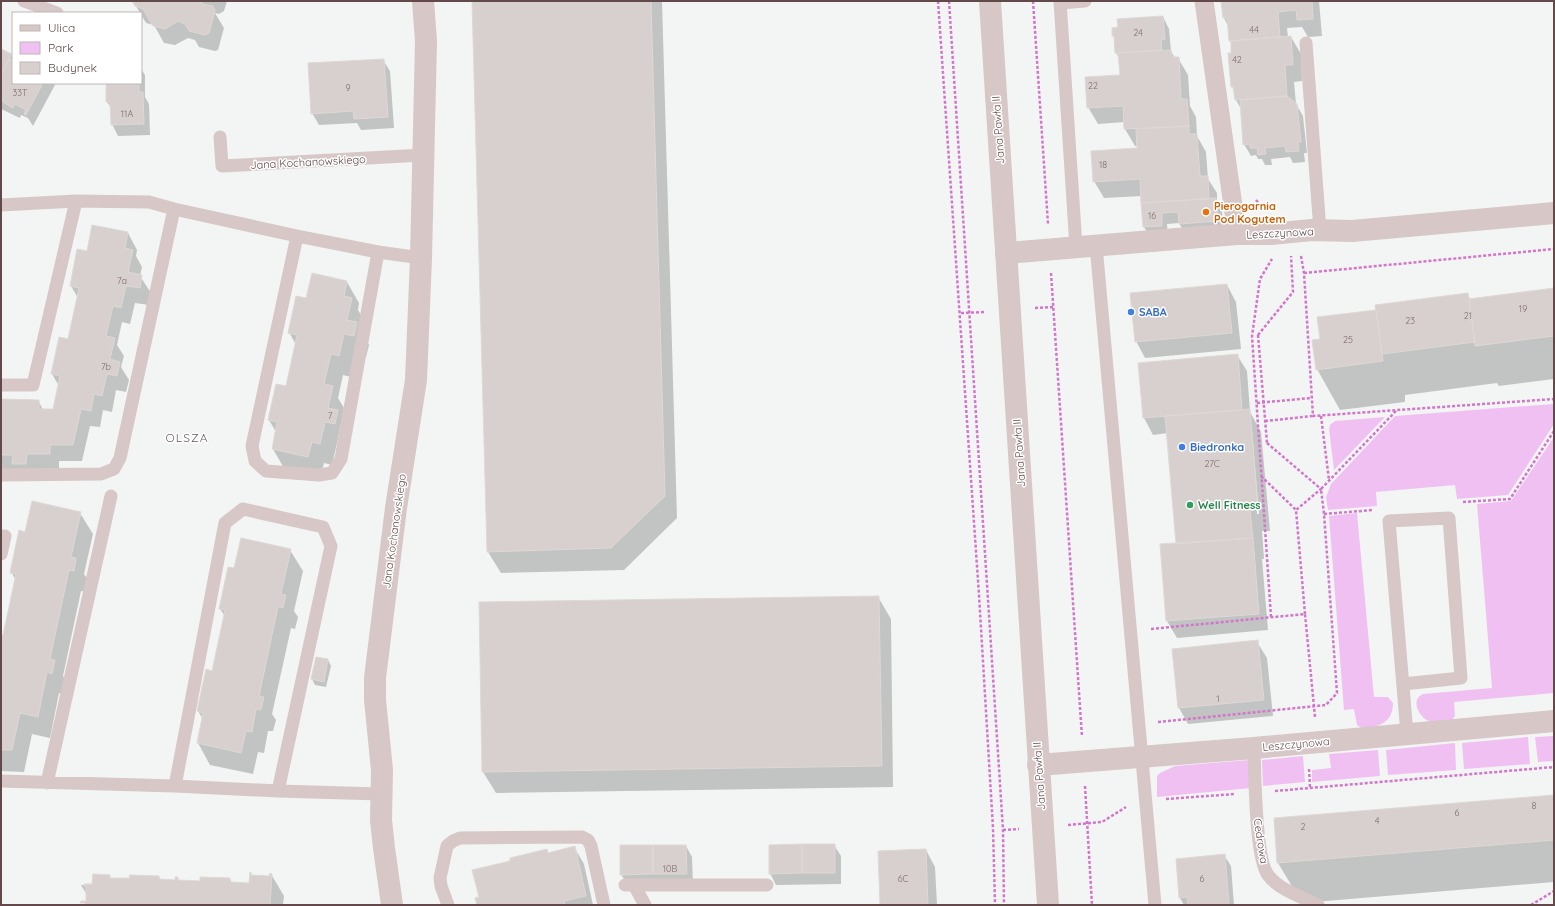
<svg xmlns="http://www.w3.org/2000/svg" width="1555" height="906" font-family="Quicksand,sans-serif">
<rect width="100%" height="100%" fill="#f2f5f4"/>
<path fill="#f1c0f3" d="M1554 404V424L1508 495 1457 499 1455 485 1376 492 1377 506 1328 510 1326 497 1331 484 1395 416Z
M1385 417 1334 470 1329 429 1330 425 1335 421Z
M1554 437V693L1454 702 1455 716 1452 720C1446 721 1438 723 1432 722 1420 720 1409 700 1423 694L1492 688 1477 504 1511 501Z
M1357 513 1374 697H1388L1393 703C1393 723 1379 726 1363 729L1357 725 1354 709 1344 710 1329 516Z
M1554 736V761L1538 762 1535 737Z
M1528 737 1530 764 1464 769 1462 743Z
M1455 743 1456 770 1388 775 1386 750Z
M1378 750 1380 776 1312 782V770L1331 768 1329 754Z
M1303 756 1305 782 1263 786 1262 760Z
M1249 760 1251 788 1157 797V776L1160 773 1175 766Z"/>
<path fill="#0003" fill-rule="evenodd" d="M133 1H227L224 11 219 14 215 13 224 28 218 50 215 51 199 47 195 40 188 38 175 45 164 43 154 25 146 23Z
M473 1H662L677 518 624 570 501 573 488 552Z
M1222 1H1319L1322 36 1308 37 1302 27 1287 28 1288 37H1291L1301 54 1302 81 1294 82 1296 104 1303 116 1307 153H1304L1305 162 1293 163 1290 157 1271 159 1272 165H1265L1262 159H1258L1256 155 1251 156 1244 144 1241 109 1236 100 1235 90 1232 86V45L1230 41 1228 26 1224 18Z
M1163 17 1169 29 1171 51 1175 58H1178L1188 75 1190 106 1196 117 1197 136 1206 152 1208 179 1217 193V202L1222 211 1224 233 1186 235 1179 223 1167 224 1168 237 1150 238 1144 227 1142 196 1104 198 1094 181 1138 149V146H1135L1125 129V122L1098 124 1088 107 1121 76 1120 59 1116 53 1115 38 1113 36Z
M1 50 11 55 13 58V83H56L33 126 28 118 21 115 20 118 1 109Z
M383 60 390 71 394 128 361 130 357 123 319 125 312 113Z
M141 69 145 75V97L149 104 150 135 118 136 112 124V109L107 102V83H141Z
M128 233 137 250 136 256 142 267 140 276 151 293 149 305 135 303 130 324 122 322 117 345 124 356 121 367 129 380 126 392 116 390 112 412 103 410 100 427 90 426 82 461H59V471H1V410L38 400 43 410H54L59 386 52 374 69 340 78 298 71 286 88 252Z
M347 282 359 303 358 310 364 320 361 332 369 345 366 357 356 355 351 377 343 375 338 398 344 408 337 443 332 465 324 463 320 478 285 470 273 449 276 432 269 420 287 387 296 345 289 332 306 300Z
M1227 285 1236 302 1241 349 1145 358 1136 341Z
M1554 289V379L1499 386 1497 383 1405 395V402L1340 410 1317 369 1322 340 1377 311 1467 294 1471 300Z
M1237 355 1247 371 1250 412 1261 432 1270 531H1262L1264 559H1262L1268 630 1177 638 1167 621 1177 544 1168 433 1153 435 1144 418ZM1250 431H1252L1259 514H1257Z
M80 513 93 534 84 574 88 580 86 592 81 591 63 676 67 682 64 695 59 693 50 738 32 734 24 772 1 771V777V635L4 636 16 580 11 572 26 533Z
M290 550 303 571 294 611 298 617 295 629 291 628 272 714 276 720 273 731H268L264 753 258 752 253 774 210 765 198 743 203 719 198 711 213 672 225 616 220 609 235 570Z
M878 597 891 619 893 787 496 793 483 772Z
M1257 642 1267 658 1273 716 1188 724 1179 708Z
M328 660 331 666 326 687 315 685 312 679Z
M1554 796V882L1302 903 1278 863Z
M834 845 841 856V884L776 885 770 873Z
M686 846 692 857 693 885 628 886 621 874Z
M574 847 584 864 593 905H478L480 898 512 862 546 850 548 853Z
M926 850 935 867 937 905H881Z
M1224 855 1231 866 1234 905H1184L1180 898Z
M271 874 284 896 283 905H87V895L81 885H93L109 876 111 879 159 877 161 880 177 881V878L179 881 201 882 230 879 232 883 250 884 270 877Z"/>
<path fill="#d7d0ce" stroke="#ded8d6" d="M132 1H202V4L213 6 215 11 209 33 205 35 189 31 185 24 178 21 165 29 153 26 143 9 135 6Z
M472 1H651L665 496 611 548 487 552Z
M1221 1H1312L1313 19 1297 20 1296 10 1278 12 1280 37 1229 41 1227 18H1223Z
M1163 16 1165 39 1161 40 1162 50 1115 53 1114 36H1112V28L1118 27 1117 19Z
M1291 36 1293 65H1285L1287 96 1235 100 1233 87H1231L1228 53H1231V41Z
M1 49 12 54 1 75Z
M1171 50 1172 57H1179L1181 99H1187L1189 126 1124 129 1123 106 1087 108 1085 77 1120 75 1118 53Z
M9 59 13 61V83H43L26 115 24 114 26 110 15 104 13 108 1 101V75Z
M384 59 388 117 354 119 353 111 311 114 308 63Z
M106 83H139V92H143L144 124 111 125 110 102H106Z
M1287 96 1297 104 1301 142H1298L1299 151 1286 152 1285 146 1265 148 1266 154 1258 155 1257 148H1250V144L1243 145 1240 100Z
M1189 126V134H1197L1200 176H1208L1209 199 1141 203 1140 179 1093 182 1091 151 1137 148 1136 129Z
M1216 198 1218 221 1179 224 1178 212 1162 213V226L1143 227 1141 203Z
M92 225 128 232 125 248 133 250 128 272 142 275 140 288 126 286 121 308 113 306 106 336 115 338 110 359 120 362 117 376 107 374 102 396 94 394 91 411 81 409 73 445H50V454H27L26 464H12L13 455H1V399L39 400V409H53L60 376 51 374 59 337 68 339 79 288 70 286 77 249 87 251Z
M312 273 347 281 344 296 352 298 347 320 357 322 354 336 344 334 339 356 331 354 324 384 333 386 328 408 338 410 335 424 325 422 320 444 312 442 308 457 272 449 277 422 268 420 276 384 286 386 297 335 288 333 296 296 306 298Z
M1227 284 1232 333 1135 342 1130 293Z
M1554 288V336L1475 346 1469 299Z
M1468 293 1475 342 1382 354 1375 305Z
M1376 310 1383 361 1316 370 1312 340 1320 339 1317 317Z
M1238 354 1242 410 1143 418 1138 363Z
M1250 409 1258 509 1250 510 1253 538 1176 544 1165 416Z
M32 501 81 512 71 557 76 558 74 571 69 570 50 659 55 660 52 674 47 672 38 717 20 713 12 750H1V634L3 635 16 574 10 573 19 530 25 532Z
M241 538 291 549 281 594 286 595 283 608 278 607 259 696 264 697 261 710 256 709 252 732 246 731 241 753 197 743 203 713 197 711 206 669 212 671 225 610 219 609 228 567 234 568Z
M1253 538 1259 614 1166 621 1160 544Z
M879 596 882 766 482 772 479 602Z
M1258 640 1264 700 1178 708 1172 649Z
M316 657 328 659 324 682 311 679Z
M1554 795V840L1277 863 1274 818Z
M802 844V873L769 874V845Z
M802 844H835V873H802Z
M620 845H653V874L620 875Z
M653 845H686L687 874H653Z
M575 846 586 896 564 901 565 905H477L475 898 479 897 472 870 510 861V858L547 849 548 853Z
M926 849 928 905H880L878 851Z
M1225 854 1229 905H1188L1187 897 1179 898 1176 859Z
M250 872H251V875L269 876 270 873 272 874 270 905H85V903H80L81 901H86V886H84V884H92L93 874 110 875V878H130L129 875 159 876V879L175 880V877H178V880L200 881V877L230 878V882L249 883Z"/>
<g fill="none" stroke-linecap="round" stroke-linejoin="round">
<path stroke="#d376cb" stroke-width="2.5" stroke-dasharray="3 2" stroke-linecap="butt" d="M938 1 979 595 993 828 995 905
M949 1 1003 830 1004 905
M1033 1 1048 224
M1256 200 1263 208
M1301 256 1304 273 1313 416 1554 399
M1051 273 1082 737
M1304 273 1554 249
M1035 308 1054 307
M961 313 986 312
M1258 335 1293 292 1291 256
M1257 403 1311 398
M1321 416 1329 480
M1265 421 1313 416
M1267 443 1321 489 1296 510 1305 614
M1261 476 1296 510
M1463 502 1510 499 1554 431
M1324 514 1373 510
M1271 617 1252 336 1260 279 1272 259
M1151 629 1305 614 1315 717
M1158 722 1326 705 1337 693 1324 514 1321 489 1396 411
M1309 769 1310 788
M1085 786 1092 905
M1275 791 1554 767
M1166 799 1235 794
M1068 825 1102 822 1126 807
M1003 830 1019 829
M1531 905 1554 891"/>
<path stroke="#d7c7c6" stroke-width="13" d="M24 1 57 13
M1060 1 1076 247
M1060 3 1085 1
M1306 43 1320 231
M220 137 222 166 423 155
M1 205 76 201 149 202 174 209 297 236 378 252 421 258
M297 236 252 446 255 461 266 471 319 475 332 473 341 459 378 252
M1096 245 1155 905
M1 385H33L76 201
M1 475 101 474 114 469 120 458 174 209
M1 536H5L1 554
M1403 684 1461 678 1449 518 1389 521 1407 734
M1254 748C1255 773 1255 858 1268 875 1279 890 1302 897 1318 905
M1 781 175 786 278 791 380 794
M47 783 111 496
M175 786 225 523 243 509 323 527 331 546 278 791
M625 885H767
M634 885 645 905
M448 905 441 886 440 878 447 846 453 841 460 838 582 837 588 840 591 846 604 905"/>
<path stroke="#d7c7c6" stroke-width="19" d="M1204 1 1237 234"/>
<path stroke="#d7c7c6" stroke-width="22" d="M1006 253 1237 234H1271L1312 230 1352 231 1554 213
M1038 765 1254 748 1554 721
M392 905 384 848 381 820 382 770 375 700V678L396 508 416 380 421 258 426 41 423 1"/>
<path stroke="#d7c7c6" stroke-width="22" d="M990 1 1048 905"/>
<path stroke="#d376cb" stroke-width="2.5" stroke-dasharray="3 2" stroke-linecap="butt" d="M1258 335 1267 443"/>
</g>
<circle fill="#e8710a" stroke="#fff" stroke-width="1.5" cx="1206" cy="212" r="4"/>
<g fill="#3f7fe0" stroke="#fff" stroke-width="1.5">
<circle cx="1131" cy="312" r="4"/>
<circle cx="1182" cy="447" r="4"/>
</g>
<circle fill="#2e9e5b" stroke="#fff" stroke-width="1.5" cx="1190" cy="505" r="4"/>
<g text-anchor="middle" dominant-baseline="central" stroke-width="3" stroke-linejoin="round" paint-order="stroke">
<g font-size="9" fill="#7e6c6a">
<text x="1254" y="29">44</text>
<text x="1138" y="32">24</text>
<text x="1237" y="59">42</text>
<text x="1093" y="85">22</text>
<text x="348" y="87">9</text>
<text x="20" y="92">33T</text>
<text x="127" y="113">11A</text>
<text x="1103" y="164">18</text>
<text x="1152" y="215">16</text>
<text x="122" y="280">7a</text>
<text x="1523" y="308">19</text>
<text x="1468" y="315">21</text>
<text x="1410" y="320">23</text>
<text x="1348" y="339">25</text>
<text x="106" y="366">7b</text>
<text x="330" y="415">7</text>
<text x="1212" y="463">27C</text>
<text x="1218" y="698">1</text>
<text x="1534" y="805">8</text>
<text x="1457" y="812">6</text>
<text x="1377" y="820">4</text>
<text x="1303" y="826">2</text>
<text x="670" y="868">10B</text>
<text x="903" y="878">6C</text>
<text x="1202" y="878">6</text>
</g>
<g font-size="11" fill="#614a49" stroke="#fff">
<text transform="translate(998 130) rotate(-94)">Jana Pawła II</text>
<text transform="translate(308 162) rotate(-3)">Jana Kochanowskiego</text>
<text transform="translate(1280 233) rotate(-3)">Leszczynowa</text>
<text transform="translate(1019 453) rotate(-94)">Jana Pawła II</text>
<text transform="translate(394 531) rotate(-82)">Jana Kochanowskiego</text>
<text transform="translate(1296 744) rotate(-5)">Leszczynowa</text>
<text transform="translate(1039 776) rotate(-94)">Jana Pawła II</text>
<text transform="translate(1261 841) rotate(81)">Cedrowa</text>
</g>
<g font-size="11" font-weight="bold" fill="#c56008" stroke="#fff" text-anchor="start">
<text x="1214" y="206">Pierogarnia<tspan x="1214" dy="13">Pod Kogutem</tspan></text>
</g>
<g font-size="11" font-weight="bold" fill="#366cbe" stroke="#fff" text-anchor="start">
<text x="1139" y="312">SABA</text>
<text x="1190" y="447">Biedronka</text>
</g>
<g font-size="11" font-weight="bold" fill="#27864d" stroke="#fff" text-anchor="start">
<text x="1198" y="505">Well Fitness</text>
</g>
<g font-size="12" letter-spacing="1" fill="#68605e" stroke="#fff">
<text x="187" y="437">OLSZA</text>
</g>
</g>
<rect width="1555" height="906" fill="none" stroke="#614a49" stroke-width="4"/>
<rect x="12" y="12" width="130" height="72" fill="#ffffff" stroke="#c0b7b6"/>
<rect x="20" y="25" width="20" height="6" fill="#d7c7c6" stroke="#c0b7b6"/>
<text x="48" y="32" font-size="12" fill="#614a49">Ulica</text>
<rect x="20" y="42" width="20" height="12" fill="#f1c0f3" stroke="#c0b7b6"/>
<text x="48" y="52" font-size="12" fill="#614a49">Park</text>
<rect x="20" y="62" width="20" height="12" fill="#d7d0ce" stroke="#c0b7b6"/>
<text x="48" y="72" font-size="12" fill="#614a49">Budynek</text>
</svg>
